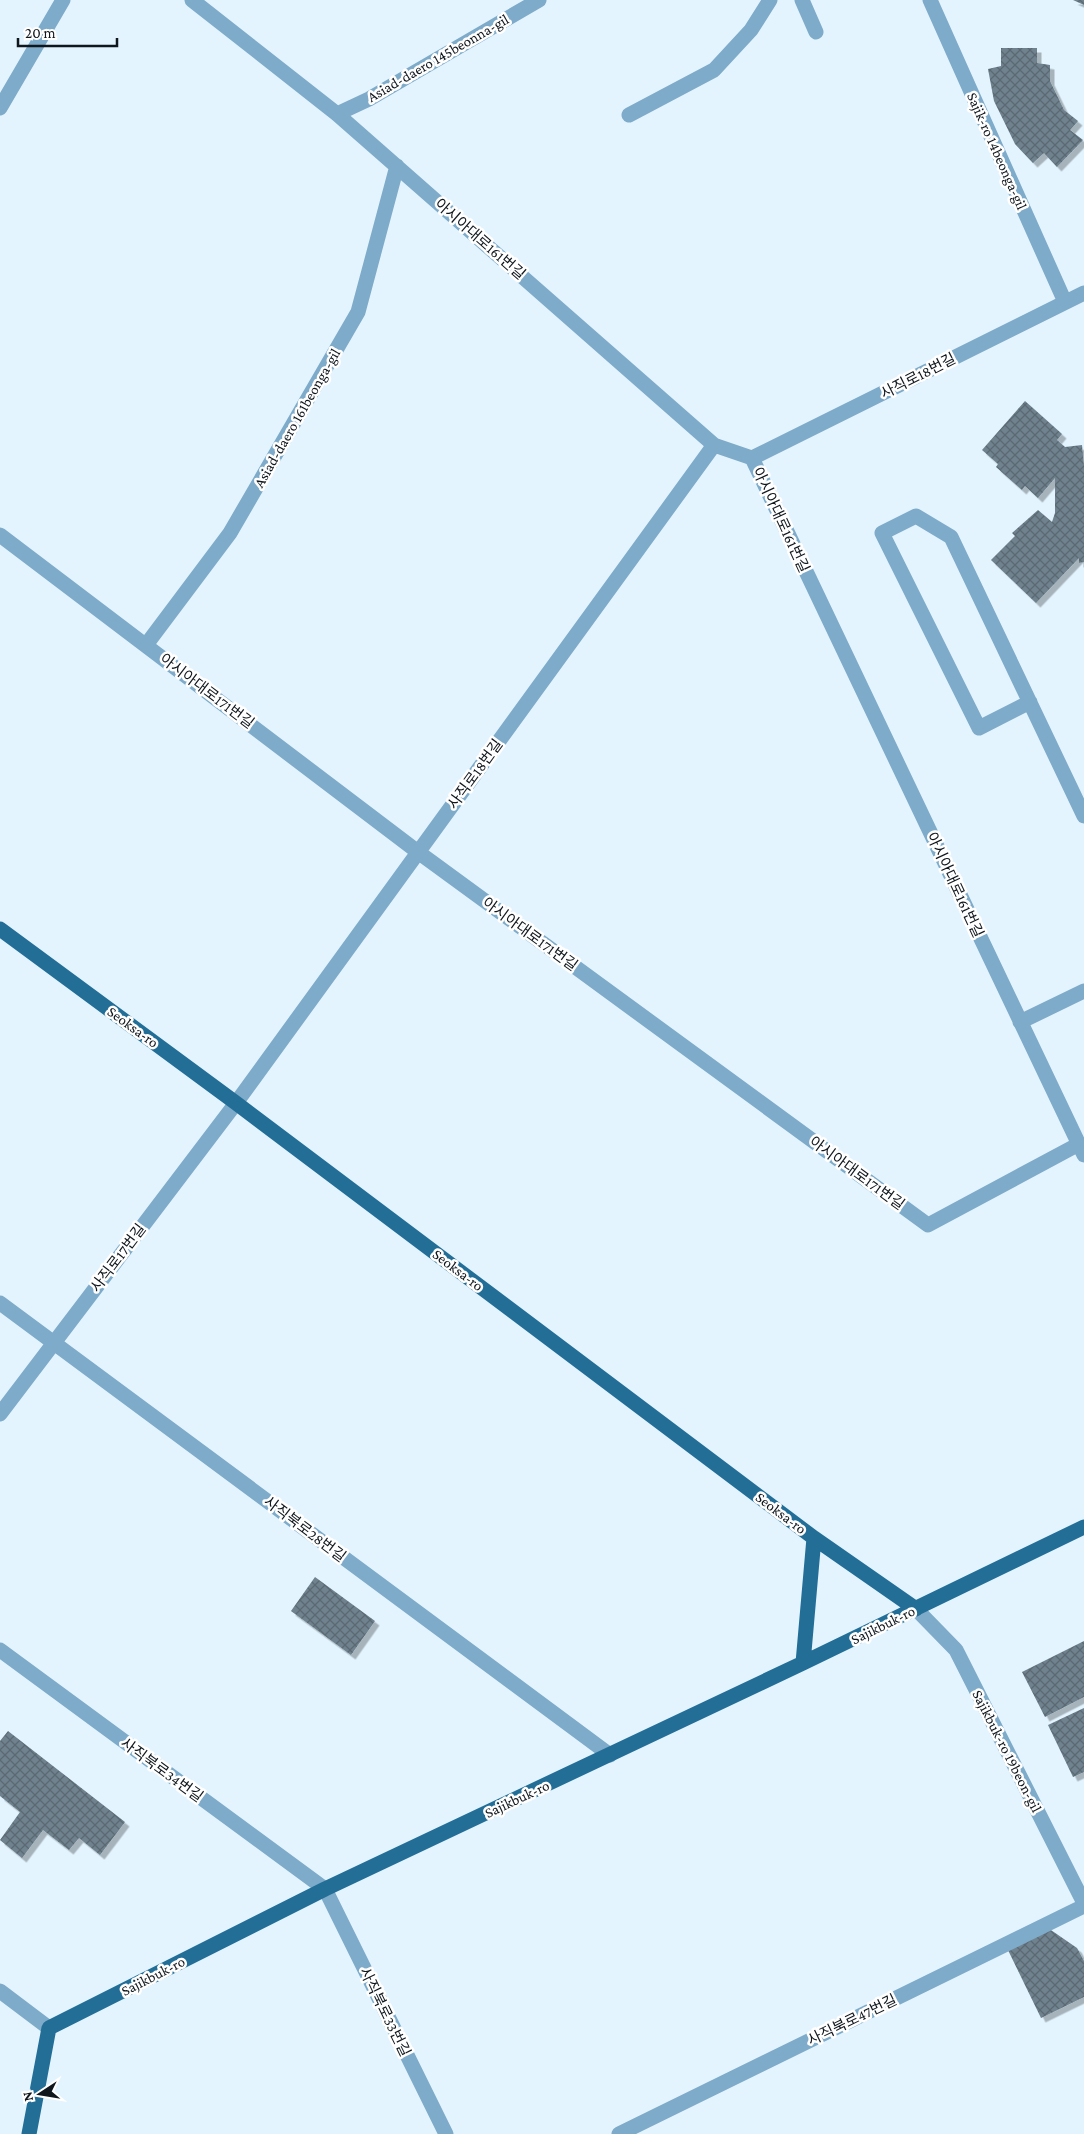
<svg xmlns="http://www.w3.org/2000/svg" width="1084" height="2134" font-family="'Crimson Pro','Noto Sans KR',serif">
<defs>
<pattern id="building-cross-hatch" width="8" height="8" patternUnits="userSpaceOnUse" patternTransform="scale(1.25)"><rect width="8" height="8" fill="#6f828e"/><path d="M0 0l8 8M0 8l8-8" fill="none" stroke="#5a6973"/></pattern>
<filter id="shadow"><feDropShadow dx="4.5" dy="4.5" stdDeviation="0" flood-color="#0004"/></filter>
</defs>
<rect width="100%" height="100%" fill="#e3f4ff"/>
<path fill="url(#building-cross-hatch)" filter="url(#shadow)" d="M1073 0H1084V5Z
M1001 48H1037V63L1050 65V81L1064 110 1078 121 1070 130 1083 140 1057 167 1044 153 1033 163 1015 144 994 101 988 69 1001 66Z
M1025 401 1062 434 1057 440 1065 447 1082 445 1084 466V562L1079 563V558L1036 603 991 560 1015 536 1012 533 1038 510 1052 522 1055 513V478L1038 498 1025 486 1022 490 996 467 998 464 982 450Z
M315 1577 375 1621 351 1655 291 1611Z
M1084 1641V1697L1045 1717 1022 1672Z
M1084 1708V1772L1073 1777 1048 1725Z
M8 1731 125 1822 100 1855 79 1838 69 1850 43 1830 22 1858 0 1840 20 1812 0 1796V1741Z
M1048 1928 1077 1948 1084 1961V1997L1041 2018 1007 1948Z"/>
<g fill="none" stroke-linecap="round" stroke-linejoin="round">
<path stroke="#7eabc9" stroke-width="15" d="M192 0 337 114 714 445 752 458 1084 1155
M802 0 816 32
M930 0 1065 302
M0 108 63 0
M337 114 369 99 539 0
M629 115 714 70 751 30 770 0
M752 458 1084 293
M0 535 418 852 928 1225 1079 1144
M146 645 230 533 358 312 397 166
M1030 702 979 728 882 533 916 516 951 537 1084 816
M1020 1022 1084 991
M0 1303 610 1755
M0 1414 236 1103 714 445
M916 1609 956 1650 1084 1903
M0 1650 325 1889 446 2134
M0 1991 49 2028
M619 2134 1084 1906"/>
<path stroke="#226e97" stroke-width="15" d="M0 929 236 1103 814 1538 916 1609
M803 1663 814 1538
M29 2134 49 2028 325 1889 803 1663 1084 1527"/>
</g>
<g text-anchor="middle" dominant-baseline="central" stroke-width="5" stroke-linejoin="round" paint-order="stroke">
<g font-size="15" fill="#10171c" stroke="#fff">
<text transform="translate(438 58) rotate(-30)">Asiad-daero 145beonna-gil</text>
<text transform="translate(997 151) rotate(66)">Sajik-ro 14beonga-gil</text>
<text transform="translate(480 239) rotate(41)">아시아대로161번길</text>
<text transform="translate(918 376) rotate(-27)">사직로18번길</text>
<text transform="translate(297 418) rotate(-60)">Asiad-daero 161beonga-gil</text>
<text transform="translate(781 520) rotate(65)">아시아대로161번길</text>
<text transform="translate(207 691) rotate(37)">아시아대로171번길</text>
<text transform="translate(475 774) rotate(-54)">사직로18번길</text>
<text transform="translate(955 885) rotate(65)">아시아대로161번길</text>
<text transform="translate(530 934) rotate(36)">아시아대로171번길</text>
<text transform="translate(133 1027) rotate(36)">Seoksa-ro</text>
<text transform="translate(857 1173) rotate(36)">아시아대로171번길</text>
<text transform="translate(118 1258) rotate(-53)">사직로17번길</text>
<text transform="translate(458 1270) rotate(37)">Seoksa-ro</text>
<text transform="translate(781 1513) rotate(37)">Seoksa-ro</text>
<text transform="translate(305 1529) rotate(37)">사직북로28번길</text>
<text transform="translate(883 1625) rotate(-26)">Sajikbuk-ro</text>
<text transform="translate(1007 1751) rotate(63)">Sajikbuk-ro 19beon-gil</text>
<text transform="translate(162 1770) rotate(36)">사직북로34번길</text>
<text transform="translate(517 1799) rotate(-25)">Sajikbuk-ro</text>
<text transform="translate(153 1976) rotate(-27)">Sajikbuk-ro</text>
<text transform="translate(385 2012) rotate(64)">사직북로33번길</text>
<text transform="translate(852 2020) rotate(-26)">사직북로47번길</text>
</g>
</g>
<g transform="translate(40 2094) rotate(258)" stroke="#ffffff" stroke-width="4" paint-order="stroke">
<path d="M0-4L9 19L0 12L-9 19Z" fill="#10171c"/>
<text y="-8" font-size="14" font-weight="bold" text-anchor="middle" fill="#10171c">N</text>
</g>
<path d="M18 38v8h99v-8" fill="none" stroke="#10171c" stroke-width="2.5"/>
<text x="25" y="38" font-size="15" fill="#10171c" stroke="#ffffff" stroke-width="4" paint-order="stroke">20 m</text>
</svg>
